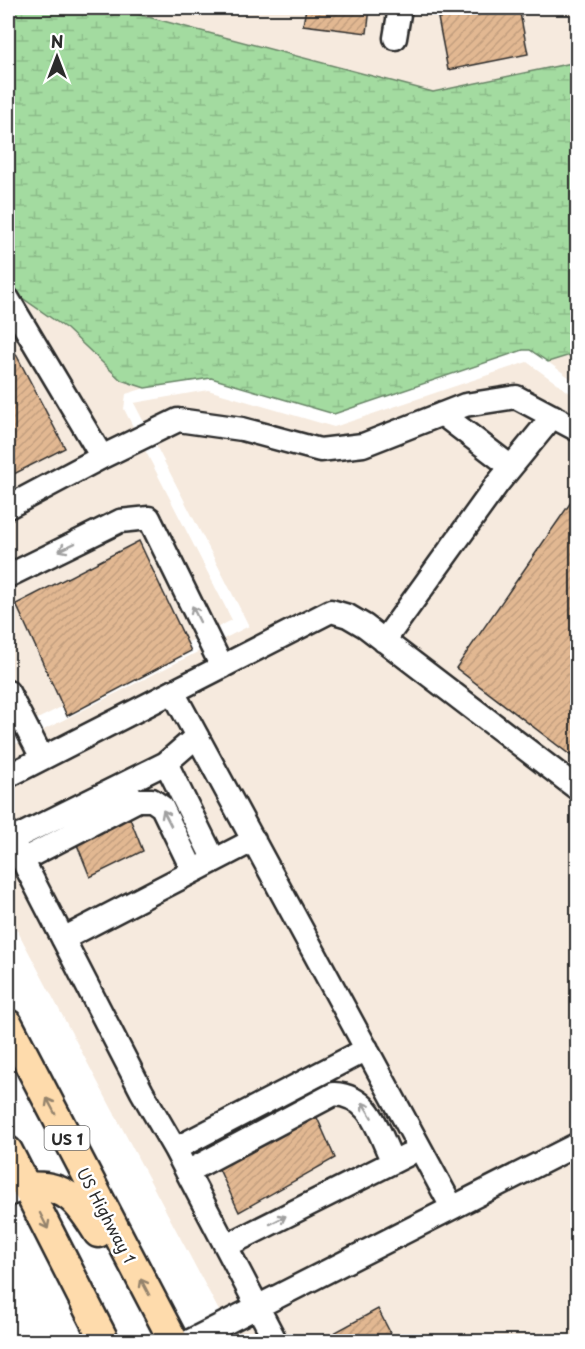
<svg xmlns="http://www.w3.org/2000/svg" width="585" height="1349" font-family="'Playpen Sans',sans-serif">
<defs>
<pattern id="wetland-marsh" width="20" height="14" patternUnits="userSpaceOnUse" patternTransform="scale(1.5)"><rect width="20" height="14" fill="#a3dba0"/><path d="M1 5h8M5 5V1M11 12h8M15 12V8" fill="none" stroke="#8cbc8a"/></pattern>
<pattern id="building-hatch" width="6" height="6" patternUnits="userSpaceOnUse" patternTransform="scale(1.5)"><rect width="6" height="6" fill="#e2b892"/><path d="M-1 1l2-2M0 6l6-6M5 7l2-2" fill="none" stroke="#c29e7e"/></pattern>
</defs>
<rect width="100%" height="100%" fill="#fff"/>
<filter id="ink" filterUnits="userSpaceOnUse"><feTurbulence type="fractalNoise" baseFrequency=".0167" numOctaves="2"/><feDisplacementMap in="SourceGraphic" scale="12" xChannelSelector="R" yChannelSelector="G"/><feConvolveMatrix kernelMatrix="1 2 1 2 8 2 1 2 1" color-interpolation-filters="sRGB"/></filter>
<g filter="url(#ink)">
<path fill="#f6eade" d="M114 8H577V62L433 92Z
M8 288 67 329 121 380 145 388 126 394 124 409 232 620 8 734Z
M577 353V383L548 362Z
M527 362 577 398V1341H235L8 913V748L249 626 134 403 208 390 334 427Z"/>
<path fill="url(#wetland-marsh)" stroke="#678366" stroke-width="1.5" d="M8 8H114L433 92 577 62V353L548 362 530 350H523L334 414 211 378 145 388 121 380 67 329 8 288Z"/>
<path fill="url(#building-hatch)" stroke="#2b2b2b" stroke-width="1.5" d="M306 8H370L367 33 303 25Z
M491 8H519L528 54 448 70 438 18Z
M8 339 65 448 8 477Z
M578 492V761L456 668Z
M139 541 191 651 67 716 16 604Z
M129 816 143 851 90 877 76 842Z
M315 1113 335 1158 239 1212 218 1167Z
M378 1309 395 1342H335L332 1334Z"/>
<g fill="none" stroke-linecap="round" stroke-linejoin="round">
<g stroke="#2b2b2b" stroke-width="27">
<path id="minor" d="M395 38 400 8
M8 299 102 457 8 507
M442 414 511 467
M102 457 178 420 242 429 320 450 363 445 465 405 516 397 578 430
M8 576 120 521 149 518 222 667
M384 641 498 483 553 416
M8 692 42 758
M173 692 452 1207
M166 763 197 736
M8 776 331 611 348 616 365 626 578 789
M8 832 142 1092 175 1149
M11 840 166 763 214 860
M22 860 138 800H152L162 807 193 871
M63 939 254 840
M187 1172 334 1094C372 1096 378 1132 393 1162
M8 1195 26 1187
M226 1246 407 1155
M188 1342 578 1144
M276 1342 175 1149 367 1049"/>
</g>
<g stroke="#2b2b2b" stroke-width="33">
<path id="major" d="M8 1024 174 1342
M8 1151 105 1342
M26 1187C66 1183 79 1202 98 1233"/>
</g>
<use href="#minor" stroke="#fff" stroke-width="22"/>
<use href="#major" stroke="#fedbac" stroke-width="28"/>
</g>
<defs><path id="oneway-shaft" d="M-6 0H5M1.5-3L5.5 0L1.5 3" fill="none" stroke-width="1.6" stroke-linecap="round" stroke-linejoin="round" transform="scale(1.5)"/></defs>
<g stroke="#a0a0a0">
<use href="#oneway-shaft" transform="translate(67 547) rotate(154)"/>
<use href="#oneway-shaft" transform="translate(196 614) rotate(-116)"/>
<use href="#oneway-shaft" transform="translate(167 818) rotate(-117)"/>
<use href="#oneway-shaft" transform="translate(367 1110) rotate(-121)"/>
<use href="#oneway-shaft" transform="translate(278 1220) rotate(-27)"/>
</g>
<g stroke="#94836c">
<use href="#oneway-shaft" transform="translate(51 1106) rotate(-118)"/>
<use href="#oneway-shaft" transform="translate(44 1221) rotate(63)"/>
<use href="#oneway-shaft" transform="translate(145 1287) rotate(-118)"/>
</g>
</g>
<g text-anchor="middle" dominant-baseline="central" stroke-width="5" stroke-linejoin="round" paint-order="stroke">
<rect fill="#fff" stroke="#6b6b6b" stroke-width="1.5" x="44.5" y="1126" width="45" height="24" rx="4.5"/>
<g font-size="15" font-weight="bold" fill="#2b2b2b">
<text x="67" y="1138">US 1</text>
</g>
<g font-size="16" fill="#2b2b2b" stroke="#fff">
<text transform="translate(107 1215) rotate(62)">US Highway 1</text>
</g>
</g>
<rect width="585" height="1349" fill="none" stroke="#fff" stroke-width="30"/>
<rect x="15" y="15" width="555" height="1319" fill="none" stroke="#2b2b2b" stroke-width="2" filter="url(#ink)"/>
<g transform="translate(57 57)" stroke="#ffffff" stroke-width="4.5" paint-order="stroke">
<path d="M0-4.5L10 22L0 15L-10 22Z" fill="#2b2b2b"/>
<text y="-9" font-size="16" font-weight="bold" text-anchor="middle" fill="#2b2b2b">N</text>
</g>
</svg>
